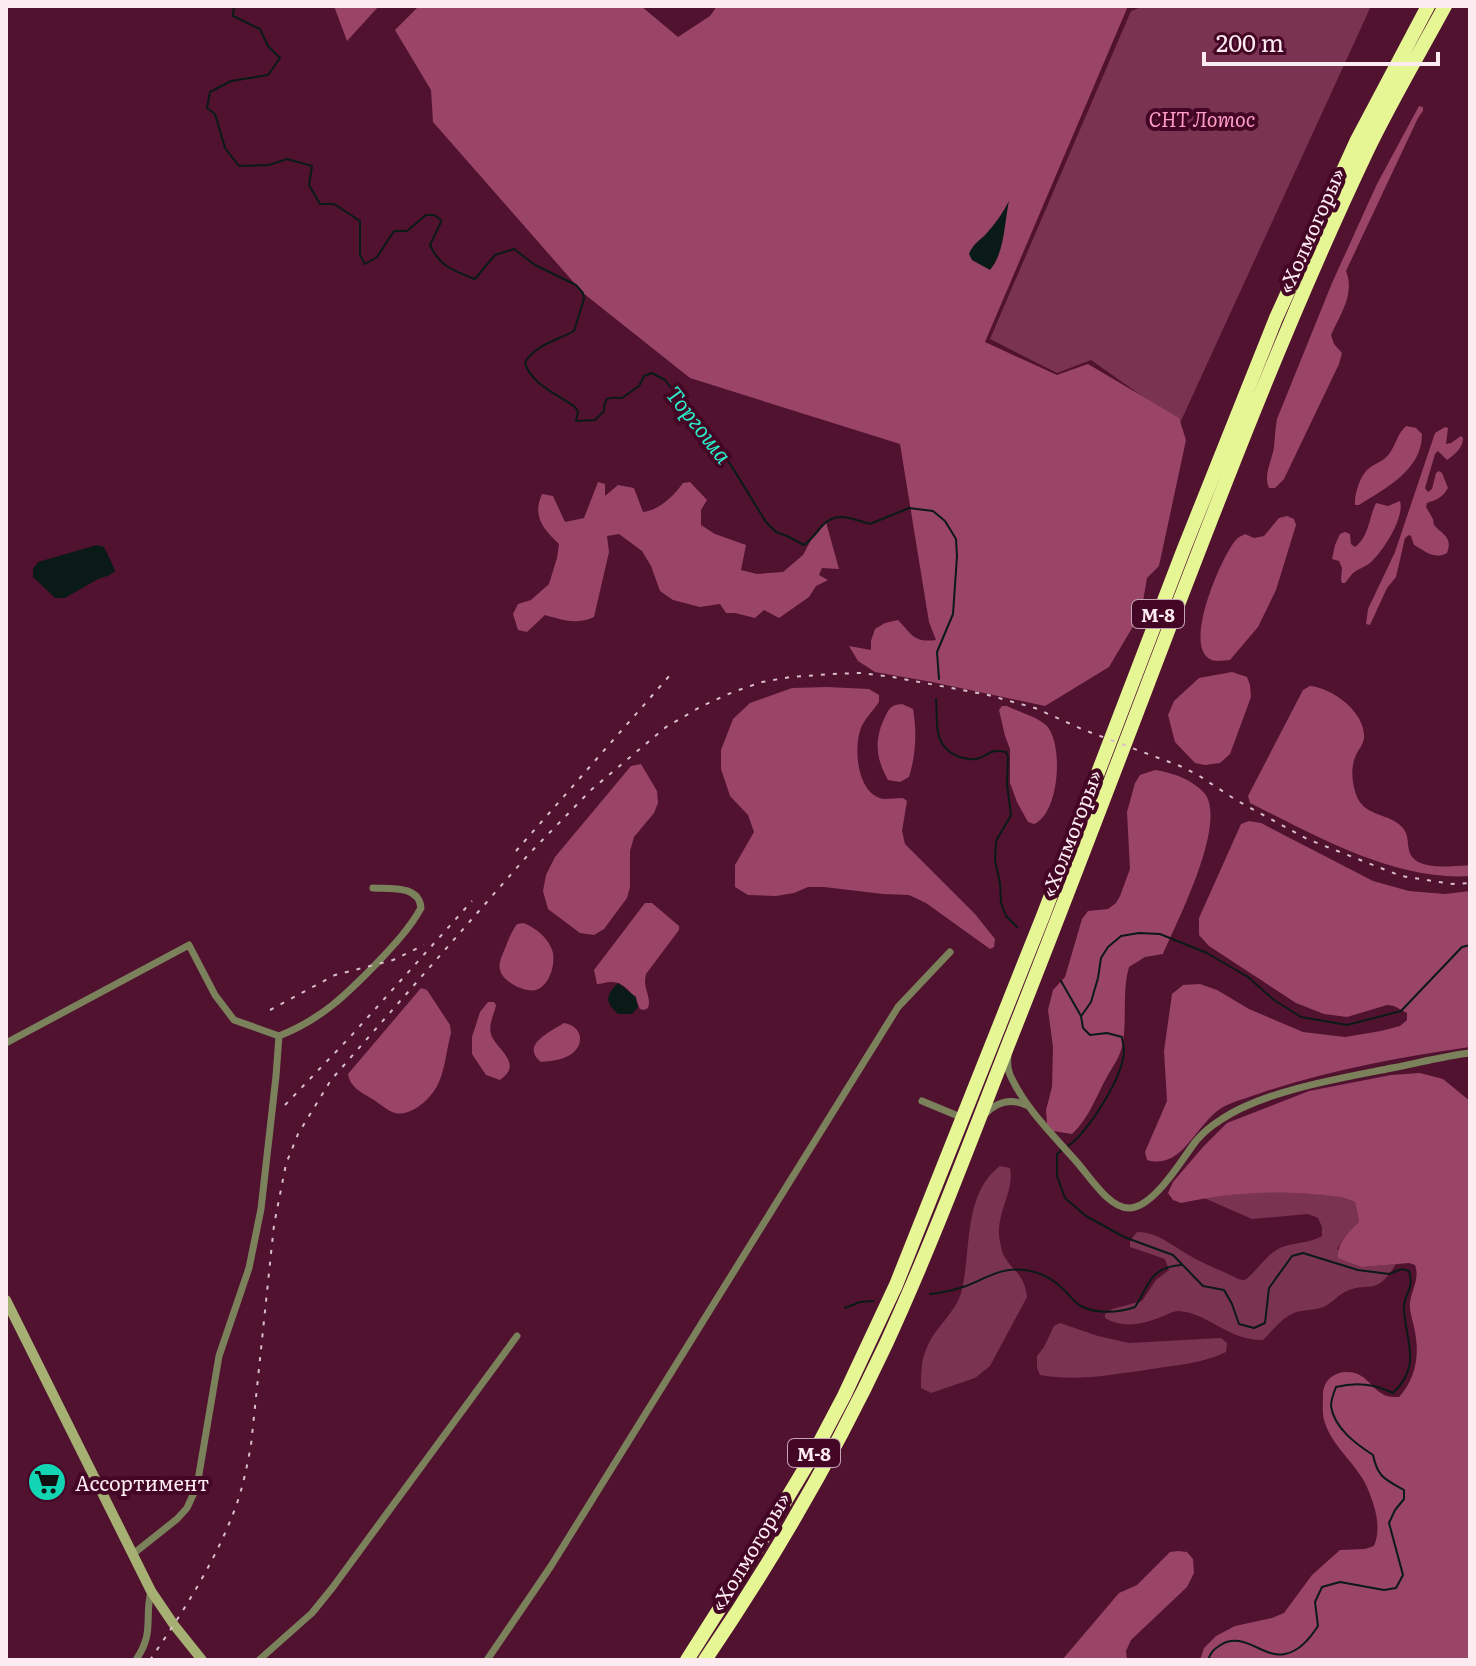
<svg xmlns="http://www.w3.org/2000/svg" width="1476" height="1666" font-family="Literata,serif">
<rect width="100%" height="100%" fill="#50122f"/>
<path fill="#7b3352" d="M1144 6H1371L1180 423 1091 360 1057 373 990 339 1131 11Z
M1000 1166 1010 1168C1015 1190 997 1211 999 1236 1000 1241 1001 1249 1003 1254 1013 1273 1024 1272 1027 1297L990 1366 975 1378 931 1393 921 1388C921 1373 921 1359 928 1345 936 1327 955 1313 961 1293 972 1253 962 1194 1000 1166Z
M1254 1192C1284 1192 1326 1190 1355 1202L1359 1221 1342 1241 1337 1249 1362 1267 1396 1264C1375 1299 1369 1279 1343 1293 1336 1297 1331 1304 1323 1307 1313 1311 1301 1309 1292 1314 1281 1319 1272 1331 1263 1340 1229 1341 1208 1313 1179 1311 1172 1311 1167 1315 1161 1317 1143 1324 1123 1329 1105 1318V1314L1112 1309 1142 1301 1156 1280 1169 1270 1165 1259 1130 1247V1241L1137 1232C1157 1232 1170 1244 1187 1254 1200 1262 1213 1267 1226 1273 1232 1275 1237 1280 1244 1280 1250 1279 1266 1256 1275 1251 1289 1241 1307 1245 1322 1236V1227L1318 1218 1308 1214 1252 1219 1204 1198Z
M1060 1323 1098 1336 1129 1343 1221 1338 1227 1343 1226 1352C1204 1363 1177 1365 1152 1369 1115 1374 1078 1382 1040 1375L1037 1368V1356L1044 1347 1054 1326Z"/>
<path fill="#9a4468" d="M334 6H379L347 41Z
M419 6H641L678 37 710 16 717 6H1128L985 342 1057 375 1088 364 1179 418 1186 440 1159 566 1147 578 1141 613 1109 667 1045 706 932 682 875 672 858 661 849 646 871 650V641L875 629 885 623 898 620C912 634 913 643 936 640L929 622 900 444 690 378 583 293 433 122 431 90 395 30Z
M1419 106 1423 107V111L1418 118 1346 271C1355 294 1341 313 1331 335L1334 344 1342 353 1339 364 1284 479 1275 488H1269C1263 475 1272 461 1274 447 1275 437 1275 429 1277 419L1332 283 1377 184Z
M1406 426 1416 428 1422 434C1422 470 1386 488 1359 505H1355C1354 495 1360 476 1368 469 1375 463 1383 462 1389 454 1396 445 1397 434 1406 426Z
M1445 427 1448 428 1446 444 1451 443 1461 436 1463 438C1463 448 1455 454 1447 460L1438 451 1435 454 1425 488 1428 492 1432 489 1436 473 1439 471 1442 473 1448 488C1442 498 1438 499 1427 503L1426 507 1433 519 1434 525C1443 535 1453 537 1447 553 1434 560 1425 551 1414 545L1411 536 1409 535 1405 538 1396 577 1387 588 1370 625 1366 624 1368 609 1395 552 1435 433Z
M598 482 605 484V496L618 485 634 488 643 512C659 510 673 497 683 483L690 482 707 500 701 510V525L715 534 746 545 741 570 757 574 783 572 803 555 811 540 826 522 839 569 822 568 819 575 828 580 816 586 809 597 779 618 764 610 755 618 735 613H726L720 604 700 607 673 600 660 591 651 566 642 551 619 534 607 536 609 552 594 617C577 625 562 620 545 615L527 632 518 630 513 614 518 604 531 600 549 584 557 558 559 544C543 529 532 516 542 494L553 496 565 522 584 518Z
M1400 501C1405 517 1383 552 1370 563 1365 567 1358 569 1353 573 1350 576 1348 580 1345 583H1342L1341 580 1342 568 1339 561 1332 559 1335 545 1340 534 1345 532 1350 534 1351 544 1355 547C1369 537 1369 517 1376 503L1388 506Z
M1287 516 1294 519 1296 525 1276 590 1258 627 1230 660C1225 660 1217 662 1212 660 1181 649 1221 558 1235 541 1239 536 1240 537 1245 534L1254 538 1264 536 1279 518Z
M1232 672 1247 677 1250 685 1251 697 1230 754 1220 763 1205 765 1195 763 1175 742 1168 715 1174 701 1199 678Z
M1310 686C1333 688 1366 713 1364 738 1363 745 1359 749 1356 755 1350 767 1352 785 1357 797 1366 817 1389 813 1402 827 1409 834 1407 842 1409 850 1413 872 1454 866 1470 865V876C1394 881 1316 836 1250 803L1248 796 1303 690Z
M827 687 869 689 879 695V702C873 711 865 718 861 728 853 748 857 795 884 799 890 799 897 798 903 798L907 801 902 831 905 844 975 914 995 939 994 947 990 949 926 903 909 895 883 894 824 887H808L794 893 776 896 748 895 735 887V865L754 832 748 815 730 796 721 769V750L733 719 750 703 792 688Z
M902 704 913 709C917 732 916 754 909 777L900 782 888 780C875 757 874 738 886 715 890 707 892 705 902 704Z
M1002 706H1007C1019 712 1038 717 1047 726 1064 746 1059 814 1034 824L1028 822 1017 802 1010 783V749L1005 736 999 710Z
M641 764 657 791 658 803 654 813 634 837 630 851V887L627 898 604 929 594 935 580 933 548 909 543 891 546 875 555 857 631 766Z
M1155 770C1171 772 1194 780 1205 794 1227 824 1177 922 1163 954L1145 957 1129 967C1122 991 1127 1017 1123 1042 1121 1055 1114 1065 1108 1075 1096 1096 1090 1117 1072 1134L1053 1131 1047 1124 1046 1110 1052 1087 1053 1047 1048 1010 1053 990 1065 977 1082 919 1088 911 1108 909 1116 903 1120 896 1130 869 1127 812 1135 783 1140 775Z
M1249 821 1261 823 1373 881 1409 891 1445 894 1470 891V1047C1400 1057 1329 1070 1261 1093 1250 1097 1238 1100 1227 1105 1196 1119 1185 1171 1147 1160L1145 1152 1167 1101 1164 1051 1172 994 1183 985 1200 984 1217 990 1249 1009 1303 1032 1345 1037 1381 1031 1400 1026 1407 1020V1013L1394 1006 1387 1005 1347 1017 1324 1014 1296 1003 1209 946 1199 935V918L1241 824Z
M645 903H652L679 926V930L646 974C642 989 652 996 648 1008L644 1010 640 1009C636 998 625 981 611 982 606 982 602 984 597 984L594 970Z
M523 923C535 927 550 939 553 953 555 965 550 985 536 990 525 993 503 982 500 970 498 962 503 954 506 946 509 938 512 931 517 924Z
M421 988 427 990 450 1025 451 1033C447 1047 445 1069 439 1082 433 1097 412 1117 395 1113 388 1111 380 1104 374 1100 363 1093 350 1088 348 1074Z
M488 1002H494L496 1005C494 1015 487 1027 492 1037 499 1051 523 1064 500 1080L486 1075 472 1054V1037L480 1012Z
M564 1023C579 1025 586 1040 574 1052 565 1060 551 1061 541 1062 520 1045 550 1032 564 1023Z
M1420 1073 1443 1079 1470 1101V1660H1200L1204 1648 1216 1636 1235 1626 1272 1618 1284 1613 1312 1575 1340 1550 1365 1549 1374 1546C1382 1527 1375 1506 1367 1487 1356 1463 1331 1446 1324 1420 1322 1412 1323 1403 1323 1395 1323 1382 1332 1373 1345 1372 1364 1371 1368 1384 1381 1393 1386 1397 1392 1397 1399 1397 1417 1377 1420 1353 1414 1327 1412 1318 1409 1310 1410 1302 1412 1289 1420 1278 1415 1265L1409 1263 1362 1267 1338 1258C1337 1242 1349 1233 1359 1221L1355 1202C1341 1196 1327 1195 1312 1194 1267 1190 1224 1194 1181 1203L1173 1200 1168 1193 1173 1182 1203 1147 1227 1123 1309 1091 1391 1075Z
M1178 1551 1187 1552 1193 1559 1194 1573 1187 1587 1131 1640 1126 1651 1127 1660H1062L1119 1593 1137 1585 1170 1552Z"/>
<path fill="#0a1a16" d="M1009 201C1004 224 1005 252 990 270L972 260 969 254C973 244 979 241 986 234 995 224 1003 213 1009 201Z
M97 545 104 547C106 551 114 567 115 571L110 575 98 579 65 598H55L33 577V569L38 562Z
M618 983 636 997 638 1007 632 1014H618C604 1002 606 995 618 983Z"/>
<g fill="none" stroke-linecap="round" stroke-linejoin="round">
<path stroke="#0a1a16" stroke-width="2" d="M234 6 233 16 260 29 268 46 280 58 268 75 231 81 210 92 207 108 215 114 225 148 239 166 269 165 287 159 312 166 309 185 320 204H334L360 221V255L365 264 377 257 394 231H407L426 215H434L440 219 441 222 430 245C440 267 454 271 475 279L495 255 514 249 535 265 576 285 583 293 584 299 574 331C556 341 537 344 525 362 529 383 559 395 575 407L578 412 576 421 595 420 604 411C604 396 609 397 622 398L639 386 644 376 652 373 665 380 729 462 766 522 776 532 787 536 804 545C811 540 816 533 822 526 836 510 853 519 870 524L909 508 933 511 945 521 956 539 957 556 953 614 937 652 939 679
M936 699C938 722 932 745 957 756 963 758 969 760 976 759 990 756 988 748 1006 752L1008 757 1007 784 1011 815 996 841 995 860 1000 883 1001 903 1006 916 1017 927
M1061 981 1081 1016 1083 1028 1090 1035 1107 1033 1122 1037C1122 1041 1124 1045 1124 1049 1125 1074 1088 1133 1068 1146
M1082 1015 1091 1002 1098 978 1101 958 1108 947 1121 936 1139 933 1160 934 1207 953 1248 977 1274 1000 1301 1017 1347 1025 1401 1011 1462 947 1470 945
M1062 1150 1057 1154V1176L1065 1198 1086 1216 1124 1237 1173 1255 1203 1286 1224 1290 1232 1304 1239 1324 1254 1328 1265 1323 1269 1288 1292 1256 1303 1253 1358 1270 1389 1274 1402 1269 1409 1271C1415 1290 1404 1292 1404 1308 1405 1342 1423 1364 1393 1393 1374 1384 1357 1382 1336 1387 1334 1392 1331 1400 1331 1406 1334 1428 1356 1444 1373 1455 1378 1478 1385 1479 1404 1490V1499L1395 1510 1389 1523 1403 1575 1396 1588 1384 1590 1340 1582 1322 1587 1315 1602 1318 1626C1310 1638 1300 1651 1285 1654 1263 1659 1243 1629 1219 1646 1213 1650 1211 1652 1208 1660
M930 1294C942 1293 954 1290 966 1286 987 1278 1000 1267 1025 1270 1040 1272 1052 1278 1063 1289 1069 1294 1073 1302 1081 1306 1096 1314 1119 1313 1135 1307 1150 1284 1149 1268 1181 1265
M845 1308 860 1302 873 1301"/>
<path stroke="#7b815b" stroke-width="7" d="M6 1043 189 945 215 995 234 1020 279 1036C322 1019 347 994 378 962 394 945 410 928 421 908 419 885 391 889 373 888
M1008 1056C1007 1064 1008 1072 1012 1079 1027 1110 1053 1135 1075 1160 1088 1174 1108 1208 1129 1208 1154 1208 1182 1159 1196 1141 1202 1134 1211 1126 1219 1121 1261 1091 1342 1078 1392 1068 1418 1063 1444 1056 1470 1053
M922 1101 963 1118
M984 1115C996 1102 1011 1098 1026 1105
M133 1554 177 1519 187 1508 197 1486 219 1356 249 1268 261 1209 276 1076 279 1036
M136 1660C155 1631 144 1620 151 1591
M259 1660 312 1613 333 1587 517 1336
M487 1660 551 1566 898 1007 950 952"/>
<path stroke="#a6b073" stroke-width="10" d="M6 1300 151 1591 174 1625 202 1660"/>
<path stroke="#e7f695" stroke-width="14" d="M687 1660 744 1570 814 1453 844 1396 896 1285 1043 916 1183 551 1276 318 1357 140 1428 6
M705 1660C773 1560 835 1453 886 1344 932 1244 970 1142 1010 1040 1064 904 1116 767 1168 631 1230 469 1293 307 1367 151 1391 101 1419 54 1445 6"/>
<path stroke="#d9bfc9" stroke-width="2" stroke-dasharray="4 8" stroke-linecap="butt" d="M516 851 671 674
M270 1010 335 975 393 960 424 945
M285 1105 351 1036 472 901
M150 1660C183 1612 216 1561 236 1506 243 1487 247 1466 251 1445L274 1225 286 1164 298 1134 331 1080 528 855 591 790 666 727 702 706 733 692 762 682 791 677 832 674 860 673 893 677 988 695 1035 708 1084 730 1180 766 1198 775 1236 800 1307 839 1401 876 1452 884 1470 883"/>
</g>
<defs>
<g id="supermarket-disc" transform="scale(2)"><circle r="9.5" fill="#12d5b4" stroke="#440625"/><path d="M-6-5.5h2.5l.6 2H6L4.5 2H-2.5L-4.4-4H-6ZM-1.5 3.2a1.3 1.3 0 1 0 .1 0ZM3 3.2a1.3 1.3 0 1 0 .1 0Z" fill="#111"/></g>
</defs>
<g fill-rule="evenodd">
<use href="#supermarket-disc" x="47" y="1482"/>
</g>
<g text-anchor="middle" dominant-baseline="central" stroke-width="8" stroke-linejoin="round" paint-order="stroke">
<g fill="#440625" stroke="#c5a6b4" stroke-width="2">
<rect x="1132" y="600" width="52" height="28" rx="6"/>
<rect x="788" y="1439" width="52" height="28" rx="6"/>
</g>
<g font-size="18" font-weight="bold" fill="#fcebf1">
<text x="1158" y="614">М-8</text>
<text x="814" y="1453">М-8</text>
</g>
<g font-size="20" font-style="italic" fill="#fe9ec2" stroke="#440625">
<text x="1202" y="118">СНТ Лотос</text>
</g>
<g font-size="20" fill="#fcebf1" stroke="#440625">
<text transform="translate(1310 230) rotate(-66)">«Холмогоры»</text>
<text transform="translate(1070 833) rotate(-69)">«Холмогоры»</text>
<text transform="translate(749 1551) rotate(-59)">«Холмогоры»</text>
</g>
<g font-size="20" fill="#fcebf1" stroke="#440625" text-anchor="start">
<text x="75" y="1482">Ассортимент</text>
</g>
<g font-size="22" font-style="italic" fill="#2cecc8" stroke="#440625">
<text transform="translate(700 424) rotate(52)">Торгоша</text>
</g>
</g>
<rect width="1476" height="1666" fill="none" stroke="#fcebf1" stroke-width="16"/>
<path d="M1204 52v12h234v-12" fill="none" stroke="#fcebf1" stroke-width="4"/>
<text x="1216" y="52" font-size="24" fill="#fcebf1" stroke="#440625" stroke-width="6" paint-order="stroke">200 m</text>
</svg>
